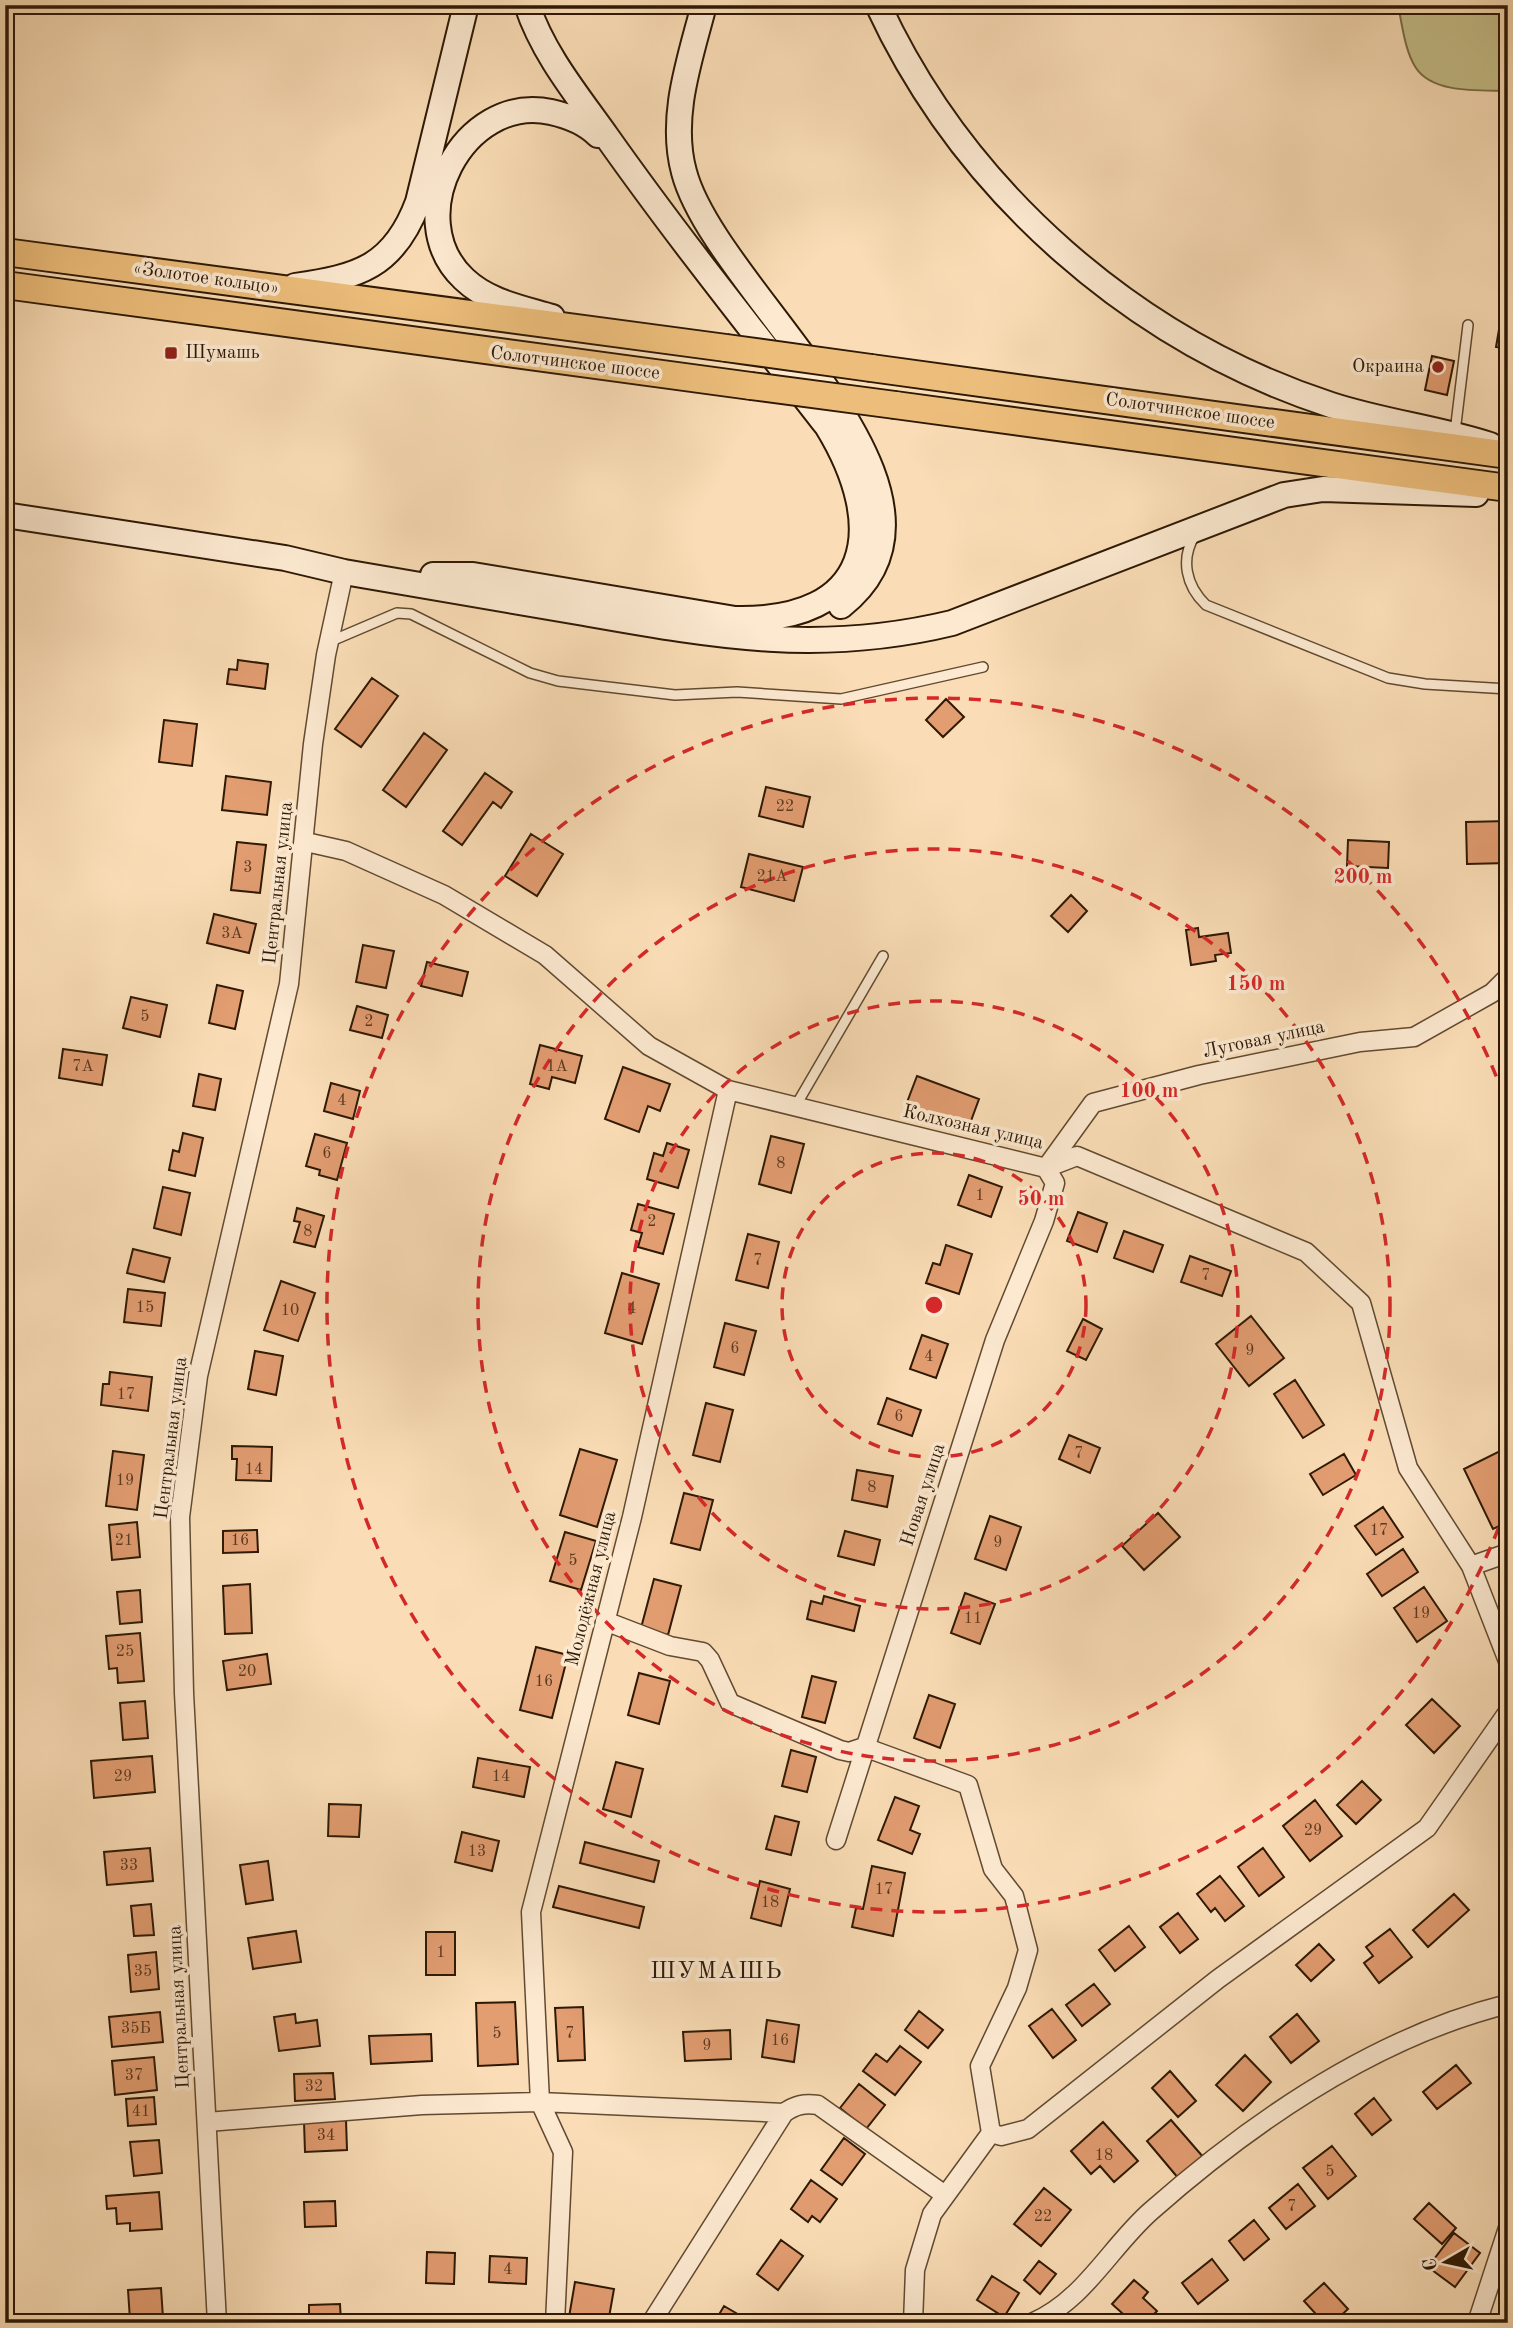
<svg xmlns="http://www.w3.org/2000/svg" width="1513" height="2328" font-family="'Old Standard TT',serif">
<rect width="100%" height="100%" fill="#faddb6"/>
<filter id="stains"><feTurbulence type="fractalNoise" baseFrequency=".00286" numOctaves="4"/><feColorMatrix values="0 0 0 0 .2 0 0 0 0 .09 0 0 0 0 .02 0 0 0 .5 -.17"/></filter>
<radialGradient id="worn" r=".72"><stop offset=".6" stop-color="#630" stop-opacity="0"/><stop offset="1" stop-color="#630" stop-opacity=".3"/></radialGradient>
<path fill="#c5bf89" stroke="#7a6c47" stroke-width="2" d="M1398 5H1508V91C1481 90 1433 94 1416 68 1405 52 1402 24 1398 5Z"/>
<path fill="#e29d71" stroke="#2e1905" stroke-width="2" d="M1508 309V349L1496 347 1501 318Z
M1432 356 1454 361 1447 395 1425 390Z
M238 660 268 664 265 689 227 684 229 669 237 670Z
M372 678 398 696 361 747 335 729Z
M946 699 964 717 943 737 926 720Z
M164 720 197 724 192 766 159 762Z
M424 733 447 750 406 807 383 790Z
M485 773 512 792 501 808 493 802 462 845 443 831Z
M226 776 271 782 267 815 222 810Z
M766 787 810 797 803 827 759 816Z
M1508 821V863L1467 864 1466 822Z
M531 834 563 854 537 896 505 876Z
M1348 840 1389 842 1388 868 1347 866Z
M237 842 266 845 260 893 231 890Z
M749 854 803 867 794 901 741 887Z
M1071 895 1087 911 1068 932 1051 916Z
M214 914 256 924 249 953 207 943Z
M1198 928 1199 937 1228 933 1231 953 1215 955 1216 961 1191 965 1186 930Z
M363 945 394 951 386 988 356 982Z
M427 962 468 972 462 996 421 986Z
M217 985 243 991 235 1029 209 1023Z
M131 997 167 1005 160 1037 123 1028Z
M357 1006 388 1015 382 1038 350 1030Z
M540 1045 582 1056 575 1083 552 1077 549 1089 530 1084Z
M63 1049 107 1055 102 1085 59 1078Z
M623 1067 670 1084 660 1111 648 1106 639 1132 605 1119Z
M199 1074 221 1079 215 1110 193 1106Z
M917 1076 979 1099 968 1129 906 1105Z
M331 1083 360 1091 353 1119 324 1111Z
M183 1133 203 1138 195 1176 169 1170 173 1150 179 1152Z
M315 1134 347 1143 337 1180 319 1175 320 1170 306 1166Z
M771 1136 804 1144 791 1193 759 1184Z
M667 1143 689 1150 678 1188 647 1179 654 1153 663 1156Z
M969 1175 1002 1187 991 1217 958 1205Z
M163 1187 190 1193 181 1235 154 1228Z
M638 1204 674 1214 663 1254 638 1247 642 1233 631 1230Z
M297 1208 324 1216 315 1247 294 1242 300 1222 294 1221Z
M1078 1212 1107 1223 1097 1252 1067 1241Z
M1124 1231 1163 1245 1153 1272 1114 1258Z
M748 1234 779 1242 768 1288 736 1280Z
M946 1245 972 1254 959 1294 926 1283 933 1263 940 1265Z
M133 1249 170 1258 164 1282 127 1273Z
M1190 1256 1231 1271 1222 1296 1181 1282Z
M622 1273 659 1284 642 1344 605 1333Z
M281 1281 315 1293 298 1341 264 1330Z
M128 1289 165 1293 161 1326 124 1322Z
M1251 1316 1284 1358 1249 1386 1216 1344Z
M1083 1319 1102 1329 1086 1360 1067 1351Z
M725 1323 756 1331 744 1375 714 1367Z
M922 1335 948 1344 936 1378 910 1369Z
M255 1351 283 1356 276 1395 248 1389Z
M110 1372 152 1377 148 1411 101 1405 103 1384H109Z
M1295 1380 1324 1425 1303 1438 1274 1394Z
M887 1398 921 1410 912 1436 878 1424Z
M706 1403 733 1410 720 1462 693 1455Z
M1069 1435 1100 1448 1090 1473 1059 1459Z
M232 1446 272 1447 271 1481 236 1480 237 1459H232Z
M580 1449 617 1460 597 1527 560 1515Z
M113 1451 144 1455 137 1510 106 1506Z
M1500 1451 1508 1467V1522L1493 1529 1464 1469Z
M1344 1454 1356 1475 1323 1495 1310 1474Z
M857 1470 893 1476 887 1507 852 1500Z
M684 1493 713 1500 700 1550 671 1543Z
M1383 1507 1403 1537 1376 1555 1355 1526Z
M1158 1513 1180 1537 1144 1570 1122 1546Z
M990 1516 1021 1527 1006 1570 975 1559Z
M137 1522 140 1557 112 1560 109 1525Z
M257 1530 258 1552 223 1553V1531Z
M845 1531 880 1540 874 1565 838 1556Z
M565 1532 596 1541 581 1590 550 1581Z
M1403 1549 1418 1572 1382 1596 1367 1574Z
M654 1579 681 1586 668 1635 641 1628Z
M250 1584 252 1633 225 1634 223 1586Z
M1424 1587 1447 1621 1417 1642 1394 1608Z
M140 1590 142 1622 120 1624 117 1592Z
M965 1593 995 1604 980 1644 951 1633Z
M824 1596 860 1606 854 1631 807 1619 811 1601 822 1604Z
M140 1633 144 1681 118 1683 117 1668 109 1669 106 1636Z
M536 1647 568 1655 552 1718 520 1710Z
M267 1654 271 1684 227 1690 223 1661Z
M639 1673 670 1681 659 1724 628 1715Z
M812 1676 836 1682 825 1723 802 1717Z
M929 1695 955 1704 940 1748 914 1738Z
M1432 1699 1460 1726 1434 1753 1406 1725Z
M145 1701 148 1738 123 1740 120 1703Z
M791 1750 816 1757 807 1792 782 1786Z
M152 1756 155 1792 94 1798 91 1761Z
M478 1758 530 1767 524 1797 473 1787Z
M616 1762 643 1769 631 1817 603 1809Z
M1362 1781 1381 1800 1356 1824 1337 1805Z
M895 1797 919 1806 910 1830 920 1834 912 1854 878 1840Z
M1315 1800 1342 1836 1310 1861 1283 1826Z
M329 1804 361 1805 359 1837 328 1836Z
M775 1816 799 1822 791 1855 766 1849Z
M462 1832 499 1841 492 1871 455 1862Z
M585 1842 659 1861 654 1882 580 1863Z
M150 1848 153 1881 107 1885 104 1852Z
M1263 1848 1284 1877 1259 1896 1238 1867Z
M268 1861 273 1900 246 1904 240 1865Z
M872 1866 905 1873 893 1936 852 1927 856 1908 863 1909Z
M1220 1876 1244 1906 1225 1921 1215 1908 1211 1912 1197 1894Z
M760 1881 790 1889 781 1926 751 1918Z
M559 1886 644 1907 639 1928 553 1907Z
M1454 1894 1469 1910 1428 1947 1413 1930Z
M151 1904 154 1935 134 1936 131 1906Z
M1178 1913 1198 1939 1180 1953 1160 1927Z
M1129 1926 1145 1947 1115 1971 1099 1950Z
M1390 1929 1412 1957 1379 1983 1364 1963 1373 1956 1366 1947Z
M296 1931 301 1962 253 1969 248 1938Z
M426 1932H455V1975H426Z
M1319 1944 1334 1960 1311 1981 1296 1965Z
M156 1952 159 1989 131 1992 128 1955Z
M1094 1984 1110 2004 1082 2026 1066 2005Z
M515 2002 518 2064 478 2066 476 2003Z
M583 2007 585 2060 558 2061 555 2008Z
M1052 2009 1076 2040 1053 2058 1029 2026Z
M919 2011 943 2030 928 2048 905 2030Z
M160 2012 163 2042 112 2047 109 2017Z
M295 2014 296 2023 317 2020 320 2046 279 2051 274 2017Z
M1297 2014 1319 2041 1291 2063 1270 2037Z
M767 2020 799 2025 794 2062 762 2057Z
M730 2030 731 2059 685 2061 683 2032Z
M431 2034 432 2061 371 2064 369 2036Z
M900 2046 921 2062 895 2095 863 2071 876 2054 887 2062Z
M1245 2055 1271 2082 1243 2111 1216 2085Z
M154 2057 157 2090 115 2095 112 2061Z
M1456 2065 1471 2083 1437 2109 1423 2092Z
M1170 2071 1196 2101 1178 2117 1152 2088Z
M333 2073 335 2099 295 2101 294 2074Z
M859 2084 885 2105 866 2129 840 2108Z
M154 2097 156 2124 128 2126 126 2099Z
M1374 2098 1391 2120 1372 2135 1355 2114Z
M346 2120 347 2150 305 2152 304 2122Z
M1171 2120 1204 2158 1179 2179 1147 2141Z
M1103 2122 1138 2161 1114 2182 1100 2166 1091 2174 1071 2151Z
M844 2138 865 2154 842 2185 821 2170Z
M159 2140 162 2173 134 2176 130 2142Z
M1332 2146 1356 2176 1328 2199 1303 2168Z
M811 2180 837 2199 820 2222 812 2216 808 2222 791 2209Z
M1298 2184 1315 2206 1286 2229 1269 2208Z
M1044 2188 1071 2210 1041 2246 1014 2224Z
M159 2192 162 2229 130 2231V2223L117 2224 116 2208 107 2209 106 2196Z
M335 2201 336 2226 305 2227 304 2202Z
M1429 2203 1456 2228 1442 2244 1414 2219Z
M1254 2220 1269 2239 1244 2260 1229 2241Z
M1454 2233 1480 2253 1455 2287 1428 2267Z
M781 2240 803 2256 778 2290 757 2274Z
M427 2252 455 2253 454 2284 426 2283Z
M490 2256 527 2258 526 2284 489 2282Z
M1212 2259 1228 2280 1198 2304 1182 2283Z
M1039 2261 1056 2274 1040 2294 1024 2280Z
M992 2276 1019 2293 1004 2317 977 2300Z
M1134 2280 1148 2292 1143 2298 1157 2311 1146 2323H1133L1112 2304Z
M575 2282 614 2289 608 2323H568Z
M1324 2283 1348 2309 1333 2323H1324L1304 2301Z
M161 2288 163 2318 130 2320 128 2290Z
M340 2304 341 2323H309V2305Z
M724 2306 753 2323H714Z"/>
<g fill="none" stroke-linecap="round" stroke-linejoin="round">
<g stroke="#614a31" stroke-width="12">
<path id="service" d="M1455 432 1468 325
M1195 535C1180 559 1186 586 1206 605L1388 678 1425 684 1508 689
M329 642 397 613 411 614 530 673 558 681 675 695 737 692 841 699 983 667
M795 1107 883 956"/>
</g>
<g stroke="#614a31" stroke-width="21">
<path id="minor" d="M306 842 346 851 444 895 545 955 649 1046 728 1090 1046 1168 1077 1156 1306 1252 1361 1303 1408 1468 1471 1566 1508 1661
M1471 1566 1508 1553
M605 1621 670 1646 703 1652 710 1660 730 1703 840 1750 849 1752 864 1747 968 1785 993 1869 1014 1896 1028 1950 1017 1988 980 2066 991 2133 932 2214 915 2270 913 2323
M836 1840 995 1340 1044 1221 1055 1183 1046 1168 1093 1103 1199 1075 1360 1042 1414 1037 1492 993 1508 977
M207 2122 422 2105 540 2102 784 2113C795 2105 804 2103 818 2105L945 2195
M991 2133 1001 2136 1028 2129 1218 1979 1427 1828 1508 1712
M217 2323 184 1693 180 1517 198 1376 289 984 313 744 326 655 344 572
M555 2323 563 2152 540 2102 531 1912 632 1517 728 1090
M651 2323 784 2113
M1032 2323C1085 2300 1110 2247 1151 2211 1253 2121 1375 2037 1508 2004
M1477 2323 1508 2228"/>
</g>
<g stroke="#2e1905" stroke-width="28">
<path id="secondary" d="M704 5C690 59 669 117 684 172 715 292 985 492 841 606
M878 5C965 193 1135 341 1331 405 1383 422 1438 428 1490 445
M295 286C358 277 394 267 418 202L466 5
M552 317C522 308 488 302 464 279 399 218 463 93 551 112 569 116 585 122 598 135
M5 515 285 558 344 572C424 585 504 599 584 613 715 636 820 655 952 623L1284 495 1323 489 1476 494
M433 575H473L735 619C872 622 890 529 827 426 753 331 677 236 607 137 578 96 543 54 527 5"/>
</g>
<g stroke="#2e1905" stroke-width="30">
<path id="primary" d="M5 252 726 348
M5 285 751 386
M871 368 1508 455
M895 405 1508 488"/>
</g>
<use href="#service" stroke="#fce9d0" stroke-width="9"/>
<use href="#minor" stroke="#fce9d0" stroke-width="18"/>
<use href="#secondary" stroke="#fce9d0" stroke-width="24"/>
<use href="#primary" stroke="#edbe7b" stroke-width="26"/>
<g stroke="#2e1905" stroke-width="30" stroke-linecap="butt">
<path id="primary-bridge" d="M726 348 871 368
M751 386 895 405"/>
</g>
<use href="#primary-bridge" stroke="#edbe7b" stroke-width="26"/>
</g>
<g fill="none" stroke="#d62828" stroke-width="3.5" stroke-dasharray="12 9">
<circle cx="934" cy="1305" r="152"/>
<circle cx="934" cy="1305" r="304"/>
<circle cx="934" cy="1305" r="456"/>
<path d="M1506 1508A607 607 0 1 1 1506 1102"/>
</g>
<g fill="#8f2418" stroke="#fce9d0" stroke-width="2.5">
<rect x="164" y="346" width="14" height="14" rx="3.5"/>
<circle cx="1438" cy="367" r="7"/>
</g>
<g text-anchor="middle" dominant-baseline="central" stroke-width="7" stroke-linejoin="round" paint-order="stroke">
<g font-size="16" fill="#5b3a20">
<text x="785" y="807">22</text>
<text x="248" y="868">3</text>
<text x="772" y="877">21А</text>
<text x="232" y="934">3А</text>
<text x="145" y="1017">5</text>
<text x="369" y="1022">2</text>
<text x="83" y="1067">7А</text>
<text x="557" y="1067">1А</text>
<text x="342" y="1101">4</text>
<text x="327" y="1154">6</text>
<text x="781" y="1164">8</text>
<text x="980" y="1196">1</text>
<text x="652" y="1222">2</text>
<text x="308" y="1232">8</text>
<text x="758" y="1261">7</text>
<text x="1206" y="1276">7</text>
<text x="145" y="1308">15</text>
<text x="632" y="1309">4</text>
<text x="290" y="1311">10</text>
<text x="735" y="1349">6</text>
<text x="1250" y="1351">9</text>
<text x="929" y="1357">4</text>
<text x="126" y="1395">17</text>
<text x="899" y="1417">6</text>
<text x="1079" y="1454">7</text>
<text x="254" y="1470">14</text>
<text x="125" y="1481">19</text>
<text x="872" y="1488">8</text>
<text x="1379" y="1531">17</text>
<text x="124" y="1541">21</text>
<text x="240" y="1541">16</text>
<text x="998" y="1543">9</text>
<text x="573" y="1561">5</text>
<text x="1421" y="1614">19</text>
<text x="973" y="1619">11</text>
<text x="125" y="1652">25</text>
<text x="247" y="1672">20</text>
<text x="544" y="1682">16</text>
<text x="123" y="1777">29</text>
<text x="501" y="1777">14</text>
<text x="1313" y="1831">29</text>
<text x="477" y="1852">13</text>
<text x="129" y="1866">33</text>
<text x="884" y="1890">17</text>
<text x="770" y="1903">18</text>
<text x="441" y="1953">1</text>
<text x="143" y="1972">35</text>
<text x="136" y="2029">35Б</text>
<text x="497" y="2034">5</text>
<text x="570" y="2034">7</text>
<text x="780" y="2041">16</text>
<text x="707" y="2046">9</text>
<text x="134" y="2076">37</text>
<text x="314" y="2087">32</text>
<text x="141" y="2112">41</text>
<text x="326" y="2136">34</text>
<text x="1104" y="2156">18</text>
<text x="1330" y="2172">5</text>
<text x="1292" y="2207">7</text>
<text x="1043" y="2217">22</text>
<text x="508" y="2270">4</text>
</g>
<g font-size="19" fill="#2e1905" stroke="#fce9d0">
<text transform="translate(206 279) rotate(8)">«Золотое кольцо»</text>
<text transform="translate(575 364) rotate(7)">Солотчинское шоссе</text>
<text transform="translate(1190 412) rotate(8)">Солотчинское шоссе</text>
<text transform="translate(279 883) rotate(-84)">Центральная улица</text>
<text transform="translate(1264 1040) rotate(-12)">Луговая улица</text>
<text transform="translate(973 1128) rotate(13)">Колхозная улица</text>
<text transform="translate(172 1438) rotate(-83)">Центральная улица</text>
<text transform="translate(924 1495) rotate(-72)">Новая улица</text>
<text transform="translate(592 1589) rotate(-76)">Молодёжная улица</text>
<text transform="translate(180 2007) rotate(-93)">Центральная улица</text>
</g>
<g font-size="19" fill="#2e1905" stroke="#fce9d0" text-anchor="start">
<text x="185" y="353">Шумашь</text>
<text x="1424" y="367" text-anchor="end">Окраина</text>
</g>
<g font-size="23" letter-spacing="2" fill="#2e1905" stroke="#fce9d0">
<text x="717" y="1971">ШУМАШЬ</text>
</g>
</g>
<circle cx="934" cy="1305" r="10" fill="#d62828" stroke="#fce9d0" stroke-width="3.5"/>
<g font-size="21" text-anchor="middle" font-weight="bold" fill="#d62828" stroke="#fce9d0" stroke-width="7" stroke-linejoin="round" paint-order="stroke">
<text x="1363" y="883">200 m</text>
<text x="1256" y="990">150 m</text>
<text x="1149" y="1097">100 m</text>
<text x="1041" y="1205">50 m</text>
</g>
<rect width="1513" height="2328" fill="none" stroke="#faddb6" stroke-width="28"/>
<rect x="7" y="7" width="1499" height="2314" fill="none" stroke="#2e1905" stroke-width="3.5"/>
<rect x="14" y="14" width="1485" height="2300" fill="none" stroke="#2e1905" stroke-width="2"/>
<g transform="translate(1446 2262) rotate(261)" stroke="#fce9d0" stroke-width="5" paint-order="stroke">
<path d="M0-5L12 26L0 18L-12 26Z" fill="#2e1905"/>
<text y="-10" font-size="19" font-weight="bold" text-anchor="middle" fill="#2e1905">С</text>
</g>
<rect width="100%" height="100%" filter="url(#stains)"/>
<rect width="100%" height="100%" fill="url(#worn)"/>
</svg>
